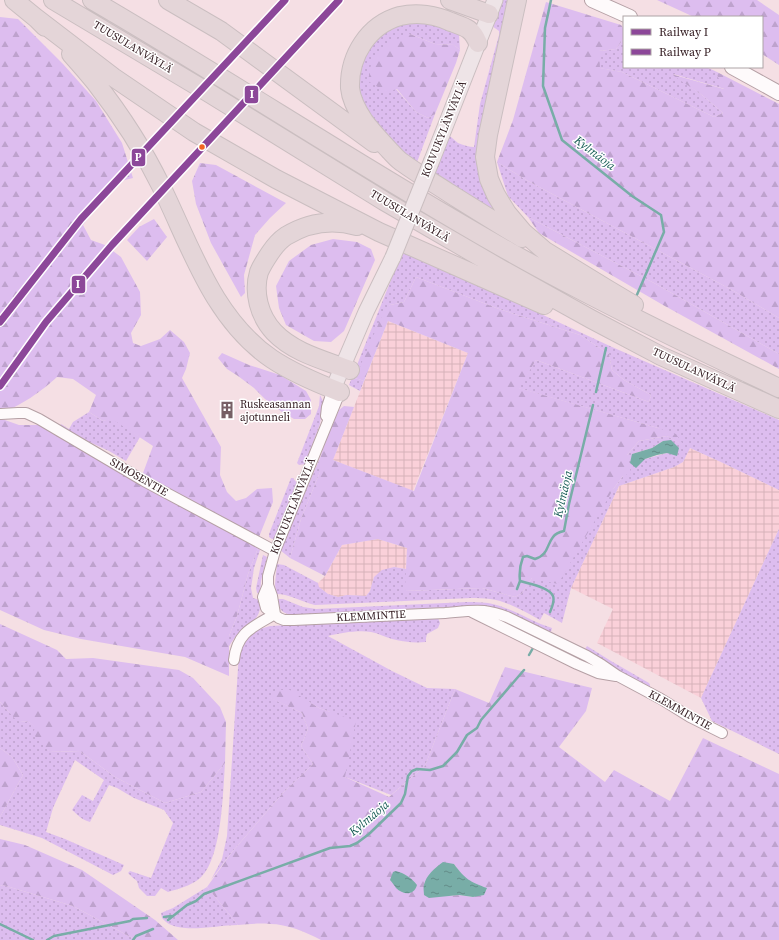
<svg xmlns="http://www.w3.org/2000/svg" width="779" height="940" font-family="'Source Serif 4',serif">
<defs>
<pattern id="industrial-grid" width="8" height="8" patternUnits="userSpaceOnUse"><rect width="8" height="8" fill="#fad0d9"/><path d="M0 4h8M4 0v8" fill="none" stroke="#d7b2ba"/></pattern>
<pattern id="grass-dots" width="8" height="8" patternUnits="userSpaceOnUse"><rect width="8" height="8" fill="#ddbdef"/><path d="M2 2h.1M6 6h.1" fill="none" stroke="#bea2cd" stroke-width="1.8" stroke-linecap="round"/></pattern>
<pattern id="forest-firs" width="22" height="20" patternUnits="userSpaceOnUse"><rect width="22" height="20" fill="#ddbdef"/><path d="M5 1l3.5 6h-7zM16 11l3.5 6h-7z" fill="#bea2cd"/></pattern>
<pattern id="water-ripples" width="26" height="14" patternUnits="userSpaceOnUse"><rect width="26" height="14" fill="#78ada7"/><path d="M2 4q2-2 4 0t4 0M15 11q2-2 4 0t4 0" fill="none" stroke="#638c88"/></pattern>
</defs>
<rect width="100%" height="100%" fill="#f5dfe4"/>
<path fill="url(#industrial-grid)" d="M388 321 468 353 413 491 333 460Z
M690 448 723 463 779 490V529L701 698 597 643 613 609 571 588 619 486 674 467 683 462Z
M378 539 407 548 406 569 394 567 374 577 370 591 366 596 347 595 338 597 328 594 318 587V583L325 576 342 545Z"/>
<path fill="url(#grass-dots)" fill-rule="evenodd" d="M502 0H511L482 135 508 224 432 177 448 135C452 137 454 140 458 143 463 145 469 147 474 147L480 104 499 35V31L492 26Z
M411 19 457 30 459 35 460 50 454 45 435 44 410 34 396 89 416 112 428 118 435 114 416 165 367 118 354 77 375 34Z
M624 38V67H706L715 71 725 89 673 74 702 95 723 113 714 117 622 72 599 68V51L616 49Z
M497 162 528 181 732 290 779 318V354L654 283 528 217 508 196Z
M403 250 612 347 779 420V490L723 463 690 448 683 462 674 467 619 486 571 588 562 623 544 613 540 620C525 612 507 601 490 599 484 598 477 598 471 598L315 605C302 602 290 594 276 594L275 584 277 564 284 565 318 583 319 587 328 594 338 597 347 595 366 596 370 591 374 577 382 570 394 567 406 569V591L482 588 515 597 522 593 532 578 614 488 623 476 627 455 639 441 667 436 683 445 658 428 518 388 536 360 649 402 651 395 624 380 612 370 609 354 580 335 499 309 416 277 404 302 390 305 355 378 364 381 360 391 349 385ZM663 441 667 453 645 459 632 454 652 448Z
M320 395 323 401 320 424 305 464 299 465 297 463 316 414 319 406Z
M89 412 103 421 112 418 140 437 126 461 109 451 61 429 60 427 61 424 69 429 73 422Z
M320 458V472L301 519 290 558 280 550Z
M291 478H293L297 483 274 539H272L269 537V534Z
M779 529V754L712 721 701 698Z
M258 548 260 550 254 568 251 588 253 598 259 600C264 616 250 624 239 633 235 636 232 642 229 646V636L237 616 248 574Z
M263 555 267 557 261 581 260 594 257 593 256 588Z
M277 599H283L303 607 316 609 467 602C474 602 481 602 488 603 511 607 530 621 552 628L551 632 542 630 477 606 357 611 291 615C280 612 280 609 277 599Z
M438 618 440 623 438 628 427 634 426 638V642C415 643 404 642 392 639 385 637 378 633 371 632 358 630 341 633 328 636L392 671 427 688 455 689 425 766 391 795 345 777 330 712 319 708 309 702 269 697 302 713 308 729 301 746 313 764 282 794 232 852 211 880 222 859 227 836 239 653 247 636 260 629 270 626Z
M587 646 611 661 649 683 650 685V688L584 651Z
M0 702 9 712 20 721 29 722 36 727 49 751 81 752 115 777 165 803 201 792 225 763C223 792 222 861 199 879 190 886 178 889 168 892L161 888 155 896H147L139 888 137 881 132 877 128 873 130 871 151 878 173 823 164 810 134 798 117 788 109 785 90 822C82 820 78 815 72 810L82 795 93 801 104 780 75 760 53 808 46 832 65 839 124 865 121 871 113 875 42 838 0 825V817L23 775 12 757 0 748Z
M3 885 73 906 136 940H0V886Z
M207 887 238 925C218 925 186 933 169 924 167 923 164 920 162 918L161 913 173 908Z"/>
<path fill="url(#forest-firs)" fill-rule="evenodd" d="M657 0H757L779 15V65L762 54V17H694Z
M546 2 621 25 624 29V38L616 49 599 51 600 68 622 72 714 117 723 113 702 95 671 74 724 89 715 71 750 89 779 104V318L732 290 528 181 497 162 513 120Z
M0 17 18 19 63 64 96 101 122 143 133 178 117 182 83 225 91 240 105 245 121 257 140 292 141 315 131 333 133 343 141 346 160 339 170 330 184 342 190 353 186 369 182 378 221 447 220 475 227 492 236 501 246 498 257 489 272 488 273 502 259 537 166 488 143 473 153 446 112 419 103 421 89 412 96 395 73 379 57 377C43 390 19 408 0 412Z
M410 34 435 44 454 45 460 50 456 63 435 114 428 118 416 112 397 89 386 92 368 81 372 59 390 42Z
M200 163 216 165 286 203 270 218 255 235 244 275 245 293 241 297 211 243 196 204 192 181Z
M528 217 654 283 779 354V369L663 305 539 233Z
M154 219 167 237 147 261 127 240 139 227Z
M333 239 357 242 371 249 375 260 344 331 331 342 314 341 286 325 279 308 276 286 289 261 311 245Z
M416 277 499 309 580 335 609 354 612 370 624 380 651 395 649 402 536 360 519 388 658 428 676 434 684 446 667 436 639 441 627 455 631 473 623 476 614 488 558 584 532 578 522 593 515 597 482 588 405 591 407 548 378 539 342 545 325 576 290 558 301 519 320 472V458L327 437 339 410 344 406 354 407 333 460 414 491 468 353 388 321 364 381 355 378 384 311 390 305 404 302Z
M222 353 249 365 280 375 306 391 311 400V414L305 419H294L282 412 265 399 254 388 238 376 227 369 218 358Z
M0 413 2 419 19 425H39L228 529 258 548 248 574 237 616 229 636V676L185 657 81 639 44 630 0 610Z
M0 624 57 650 66 659 93 658 179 670 193 678 220 707 226 722 225 763 201 792 165 803 115 777 81 752 49 751 33 734 35 727 29 722 17 721 0 702Z
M505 667 592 688 586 711 559 747 605 782 614 770 670 801 703 738 779 774V940H321C306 932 287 924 270 924 259 923 248 924 238 925L207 887 232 852 282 794 313 764 301 746 308 729 302 713 268 697 279 690H290L319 708 356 721 345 777 389 797 425 766 455 689 489 703ZM454 864 462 875 469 881 487 889 473 897 459 895 444 896Z
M0 748 12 757 23 775 0 817Z
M0 839 25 845 82 870 155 920 178 940H136L73 906 3 885 0 886Z"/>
<path fill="url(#water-ripples)" d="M671 440 679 448 677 456 667 453 657 455 645 459 636 468 630 463 632 454 652 448 663 441Z
M443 862 454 864C465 879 470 882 487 888L484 895 473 897 459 895 429 898 424 895C424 892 423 888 424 885 426 875 435 868 443 862Z
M396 871C404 873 412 878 417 885 414 896 403 895 396 888 394 885 392 882 390 880L393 872Z"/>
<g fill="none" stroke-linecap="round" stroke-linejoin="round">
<path stroke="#78ada7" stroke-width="2.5" d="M551 0 545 28 543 86 562 140 632 196 661 215 664 232 636 297
M596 392 606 348
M517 589 520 581
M550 612C552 607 555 601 553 596 549 587 529 584 520 581 519 573 520 565 523 557L527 556 535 559C549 554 546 546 553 537 555 534 559 532 564 531L569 504 593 405
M529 655 533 648
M164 917 171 916
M168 920 187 905 196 901 204 894 330 848 350 846 357 843 369 834 401 803 405 794 408 776 412 771 417 769 430 770 443 766 457 752 467 735 477 728 481 720 524 670
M0 924 33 940
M47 940 54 936 130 921 133 919 147 918
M133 940 136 936 153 929"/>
<g stroke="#b5a0a5" stroke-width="12">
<path id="minor" d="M340 392 275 551 268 576V585L263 597 266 608 279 618 284 620H294L445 613C458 612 471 610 484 611 492 612 499 614 507 617L587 656 602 665 618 676 661 699 690 717 722 733
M1 414 18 413H26L39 419 144 481 275 551
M326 416 327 407 333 389
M268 585 272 596 275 614
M472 612 577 664 598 673 616 676
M234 660C237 632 253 627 275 614"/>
</g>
<g stroke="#b5a0a5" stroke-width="16">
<path id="secondary" d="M592 0 630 17
M732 67 779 93"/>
</g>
<g stroke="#cabec0" stroke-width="17">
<path id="primary" d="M432 160 495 0
M333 389 366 312 393 257"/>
</g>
<g stroke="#cabec0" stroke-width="20">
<path id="motorway" d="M14 0 36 18 45 27
M53 0 209 93 384 201 501 269 591 319 661 356 779 409
M92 0C233 82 368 172 510 252 597 301 688 345 779 388
M168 0 221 31 374 143
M450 0 489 14
M517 0 488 135 485 157 489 179 496 195 507 213 523 232 545 251 607 289 634 305
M36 18 113 77 194 132 276 179 379 232 544 305
M478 43C472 28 465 27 451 22 436 15 417 12 400 16 368 25 349 56 350 88 351 99 358 112 364 121 372 132 381 141 390 151 394 155 398 160 403 163 418 174 434 183 449 193 473 208 497 223 522 238
M71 54C79 63 87 72 95 82 120 114 143 149 161 186 191 247 213 319 272 359 293 373 317 383 340 392
M350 370C324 360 294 353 274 332 259 316 253 292 259 272 262 265 266 259 270 253 274 247 280 240 286 236 309 222 332 219 357 226"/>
</g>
<use href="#minor" stroke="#fefafb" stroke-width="10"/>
<use href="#secondary" stroke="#fefafb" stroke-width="14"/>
<use href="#primary" stroke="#eee4e7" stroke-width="15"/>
<use href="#motorway" stroke="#e4d5d8" stroke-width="18"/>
<g stroke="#cabec0" stroke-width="17" stroke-linecap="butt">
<path id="primary-bridge" d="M393 257 432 160"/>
</g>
<use href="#primary-bridge" stroke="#eee4e7" stroke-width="15"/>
<g stroke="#fff" stroke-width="10">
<path id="rail-1" d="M0 386 46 322 112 245 339 0"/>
</g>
<g stroke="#fff" stroke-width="10">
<path id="rail-2" d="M0 322 81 219 285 0"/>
</g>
<use href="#rail-1" stroke="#8c4799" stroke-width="7"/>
<use href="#rail-2" stroke="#8c4799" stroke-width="7"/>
</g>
<defs>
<g id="building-bare" transform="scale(1.38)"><path d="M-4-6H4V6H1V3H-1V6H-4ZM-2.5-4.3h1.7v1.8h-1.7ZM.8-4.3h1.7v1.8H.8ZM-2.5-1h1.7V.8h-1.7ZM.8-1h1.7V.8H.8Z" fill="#766065" stroke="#fff" stroke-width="2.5" paint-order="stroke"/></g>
</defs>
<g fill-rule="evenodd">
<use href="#building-bare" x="227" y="410"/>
</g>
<circle fill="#f26522" stroke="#fff" stroke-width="1.5" cx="202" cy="147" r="3.5"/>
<g text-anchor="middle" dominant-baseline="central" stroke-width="3" stroke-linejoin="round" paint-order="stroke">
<g font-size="11" fill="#321b20" stroke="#fff">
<text transform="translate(133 47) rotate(31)">TUUSULANVÄYLÄ</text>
<text transform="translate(444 129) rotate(-68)">KOIVUKYLÄNVÄYLÄ</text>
<text transform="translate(410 216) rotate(31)">TUUSULANVÄYLÄ</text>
<text transform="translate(694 370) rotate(25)">TUUSULANVÄYLÄ</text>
<text transform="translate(139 477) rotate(30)">SIMOSENTIE</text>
<text transform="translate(293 506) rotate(-68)">KOIVUKYLÄNVÄYLÄ</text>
<text transform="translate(371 616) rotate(-3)">KLEMMINTIE</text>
<text transform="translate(680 710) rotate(29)">KLEMMINTIE</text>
</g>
<g font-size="11" fill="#321b20" stroke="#fff" text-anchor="start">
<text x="240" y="404">Ruskeasannan<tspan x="240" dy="13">ajotunneli</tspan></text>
</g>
<g font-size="12" font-style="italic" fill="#155a54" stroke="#fff">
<text transform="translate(595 153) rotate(37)">Kylmäoja</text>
<text transform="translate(563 494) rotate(-77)">Kylmäoja</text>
<text transform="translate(369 818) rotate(-40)">Kylmäoja</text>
</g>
</g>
<g stroke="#fff" stroke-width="1.5">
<rect x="244" y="85" width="15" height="19" rx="4" fill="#8c4799"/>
<rect x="131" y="148" width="15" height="19" rx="4" fill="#8c4799"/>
<rect x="71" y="275" width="15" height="19" rx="4" fill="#8c4799"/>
</g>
<g font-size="11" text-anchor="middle" font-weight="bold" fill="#fff">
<text x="252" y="98">I</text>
<text x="138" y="161">P</text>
<text x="78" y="288">I</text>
</g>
<rect x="623" y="16" width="140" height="52" fill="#ffffff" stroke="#ada4a6"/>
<rect x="631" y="29" width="20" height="6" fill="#8c4799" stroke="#ada4a6"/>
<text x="659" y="36" font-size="12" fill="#321b20">Railway I</text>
<rect x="631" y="49" width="20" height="6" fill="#8c4799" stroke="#ada4a6"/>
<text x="659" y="56" font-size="12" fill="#321b20">Railway P</text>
</svg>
